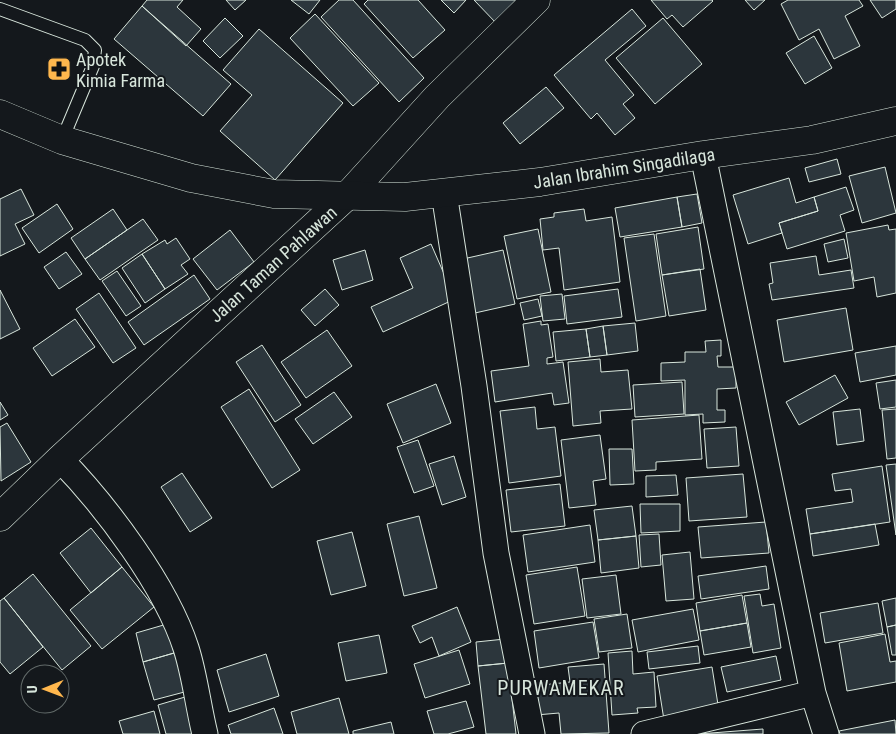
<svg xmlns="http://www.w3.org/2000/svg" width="896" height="734" font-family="'Roboto Condensed',sans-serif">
<rect width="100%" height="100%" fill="#14181c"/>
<path fill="#2c363c" stroke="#d8e6dc" d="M147 0H183L177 7 201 29 186 46 142 6Z
M226 0H246L235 10Z
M291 0H320L309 14Z
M339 0H353L424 78 399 102 321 17Z
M368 0H418L445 30 413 58 364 4Z
M441 0H466L454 13Z
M474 0H523L497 24Z
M651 0H712L713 1 683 27 672 15 667 19Z
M745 0H765L754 10Z
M788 0H859L863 6 845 16 860 46 834 59 819 29 799 40 781 4Z
M870 0H896V9L882 18Z
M142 6 231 84 203 116 114 39Z
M632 9 646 26 605 60 634 95 623 104 635 118 615 135 597 113 591 119 554 75Z
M315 14 379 83 353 106 290 38Z
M225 18 243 36 220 58 203 41Z
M663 18 702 64 655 104 616 58Z
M259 29 343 103 275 180 220 131 252 95 223 70Z
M814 36 832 68 805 84 786 53Z
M546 87 564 108 520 144 503 123Z
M837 159 841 174 809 182 805 168Z
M885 167 896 213 862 223 849 176Z
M789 178 796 203 814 197 818 211 779 223 782 233 748 244 733 195Z
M846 187 854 210 840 215 845 231 787 249 779 223 818 211 814 197Z
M21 189 34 215 15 224 25 244 0 256V199Z
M697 194 702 223 682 227 677 197Z
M677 197 682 227 620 237 615 208Z
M57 204 73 229 39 253 22 228Z
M113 209 127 230 85 259 71 238Z
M584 209 586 221 612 217 620 282 564 290 559 248 543 250 540 219 554 217V213Z
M143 219 158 240 100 280 85 259Z
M888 225 889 230 896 229V293L877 297 874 277 854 281 846 233Z
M698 227 704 269 662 275 656 234Z
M538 229 551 292 517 299 504 236Z
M230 230 254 262 217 290 193 259Z
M654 234 666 316 636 321 624 238Z
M176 238 190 259 181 265 188 274 165 289 142 254 165 240 167 244Z
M844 239 848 258 828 262 824 244Z
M431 244 455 299 383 332 371 307 413 288 400 258Z
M365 250 373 280 342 290 333 260Z
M503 250 515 304 475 313 463 259Z
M66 252 82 274 59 289 44 267Z
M142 254 165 289 145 303 122 268Z
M816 256 819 275 851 270 854 288 772 300 769 284 773 283 770 263Z
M700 269 706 310 669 316 662 275Z
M117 271 141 306 126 316 102 281Z
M194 275 210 299 144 345 128 322Z
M325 289 339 305 315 326 301 310Z
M618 289 622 317 567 324 564 296Z
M0 290 20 329 0 339Z
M99 293 136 348 113 363 76 309Z
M562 294 565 319 543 321 540 296Z
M538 299 542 316 524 320 520 303Z
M846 308 853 350 784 362 777 320Z
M75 319 95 347 52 376 33 348Z
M541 321V325L548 324 553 357 547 358V364L563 362 569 403 554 405 552 393 495 402 491 371 529 366 523 324Z
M635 323 638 351 607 355 603 326Z
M603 326 607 355 590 357 586 329Z
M586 329 590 357 556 361 553 332Z
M327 330 352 366 306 398 281 362Z
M721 340V356H717L718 367H736V388L717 389V410H725V422L703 423V414L685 415V380L661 381V363L685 362V352H706L705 341Z
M262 345 301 405 275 422 236 362Z
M896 346V375L860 382 855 353Z
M600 359 601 372 628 370 632 409 600 411 601 423 573 426 568 362Z
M835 375 848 398 799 425 786 402Z
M896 380V407L880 409 876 383Z
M682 382 684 414 635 417 633 385Z
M436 384 451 423 403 443 387 404Z
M249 389 300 470 272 488 221 407Z
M334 392 352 417 313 444 295 419Z
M0 402 8 415 0 420Z
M535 407 537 429 555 427 561 476 509 483 500 411Z
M860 409 864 441 837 445 833 412Z
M896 409V458L887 459 882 410Z
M699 415 702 459 656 462V470L635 471 632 420Z
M7 423 31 462 1 481 0 427Z
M736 427 739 466 707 468 704 429Z
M600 435 606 479 593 481 596 505 569 508 561 440Z
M418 440 434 486 414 493 397 447Z
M609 449H632L634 484 610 485Z
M454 456 466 497 442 505 429 464Z
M896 464V535L886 465Z
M882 466 890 522 810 534 806 509 853 502 851 489 835 491 832 474Z
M182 473 212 518 190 532 161 487Z
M743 474 747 517 689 521 686 478Z
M676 475 678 495 646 497V476Z
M560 484 565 526 511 532 506 490Z
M640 504H680V531L641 533Z
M632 506 636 536 598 540 594 510Z
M419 516 437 588 404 596 387 524Z
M766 522 769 553 701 558 698 527Z
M875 524 879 545 813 556 810 534Z
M590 525 595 562 528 572 523 535Z
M91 528 122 567 91 593 60 553Z
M352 532 366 586 331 595 317 541Z
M659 534 661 565 641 567 639 535Z
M636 536 639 568 601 573 598 540Z
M690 552 694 599 666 601 662 555Z
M766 566 769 589 701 599 698 576Z
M122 567 154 607 102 649 70 610Z
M577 567 585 616 534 624 526 575Z
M33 574 91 646 62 670 4 598Z
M616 575 621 614 587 618 582 579Z
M760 594 762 606 774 604 781 648 753 653 744 596Z
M742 595 747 623 700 631 696 603Z
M4 598 43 647 10 674 0 662V601Z
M896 598V625L887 627 882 601Z
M878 603 883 633 825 643 820 613Z
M457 607 471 642 439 656 432 637 420 643 412 626Z
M693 609 699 640 638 652 632 620Z
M627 614 632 648 599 652 594 619Z
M593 622 599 658 539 668 534 631Z
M747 623 751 647 704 655 700 631Z
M167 624 174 653 143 662 136 633Z
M896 625V655H892L887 627Z
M885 634 890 662 896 661V682L847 691 839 643Z
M379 635 387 673 346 681 338 643Z
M505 639 508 663 478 666 476 642Z
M698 646 700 663 649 669 647 652Z
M459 650 470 684 425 698 414 664Z
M181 651 192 690 154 700 143 662Z
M632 651 633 674 654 672 656 707 637 708 638 713 612 715 608 653Z
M266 654 279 696 229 712 217 670Z
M776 656 781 680 727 692 721 667Z
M508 663 516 734H486L478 666Z
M604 664 609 733 561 734 559 713 536 715 533 686 570 682 568 667Z
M712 667 719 711 664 720 657 676Z
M185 697 195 734H166L158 705Z
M339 698 349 734H297L291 712Z
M466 701 474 727 448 734H434L427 711Z
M274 708 283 734H231L228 725Z
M154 711 160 734H123L119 721Z
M895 720 896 734H840L839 731Z
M391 722 394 734H353V731Z
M763 729V734H698Z"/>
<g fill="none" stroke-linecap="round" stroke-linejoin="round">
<g stroke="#d8e6dc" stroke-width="14">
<path id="service" d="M0 9 85 40 95 50 93 66 62 140"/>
</g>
<g stroke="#d8e6dc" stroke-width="27">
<path id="minor" d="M703 155 813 693 826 734
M444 193 474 386 496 553 532 734
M60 459C106 506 166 586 186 648 195 676 198 706 205 734
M644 734 813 693"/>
</g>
<g stroke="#d8e6dc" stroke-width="29">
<path id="primary" d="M0 517 60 459 349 194 437 97 536 0"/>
</g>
<g stroke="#d8e6dc" stroke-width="29">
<path id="trunk" d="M0 114 62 140 191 178 274 194 405 197 540 182 703 155 812 140 896 121"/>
</g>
<use href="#service" stroke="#14181c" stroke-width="12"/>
<use href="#minor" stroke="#14181c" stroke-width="25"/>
<use href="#primary" stroke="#14181c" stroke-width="28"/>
<use href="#trunk" stroke="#14181c" stroke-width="28"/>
</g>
<defs>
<g id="pharmacy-square" transform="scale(1.25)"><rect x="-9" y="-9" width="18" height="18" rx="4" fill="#ffb74d" stroke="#14181c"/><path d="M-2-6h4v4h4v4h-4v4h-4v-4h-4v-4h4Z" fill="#111"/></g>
</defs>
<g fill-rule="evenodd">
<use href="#pharmacy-square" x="59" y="69"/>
</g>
<g text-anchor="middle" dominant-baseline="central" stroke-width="4" stroke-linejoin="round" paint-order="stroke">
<g font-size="18" fill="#d8e6dc" stroke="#14181c" text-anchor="start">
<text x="76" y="59">Apotek<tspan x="76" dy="21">Kimia Farma</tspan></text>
</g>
<g font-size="18" fill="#d8e6dc" stroke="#14181c">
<text transform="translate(624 168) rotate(-9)">Jalan Ibrahim Singadilaga</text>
<text transform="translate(273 264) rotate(-42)">Jalan Taman Pahlawan</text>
</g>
<g font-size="20" letter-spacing="1" fill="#d8e6dc" stroke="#14181c">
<text x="561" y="688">PURWAMEKAR</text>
</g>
</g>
<g transform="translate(45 689) rotate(269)"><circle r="24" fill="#14181c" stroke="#626a69"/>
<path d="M0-4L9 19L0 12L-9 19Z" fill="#ffb74d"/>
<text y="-8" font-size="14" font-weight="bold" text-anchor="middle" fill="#d8e6dc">U</text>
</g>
</svg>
